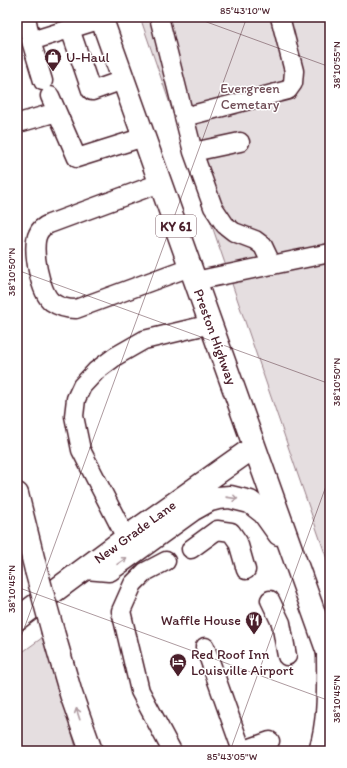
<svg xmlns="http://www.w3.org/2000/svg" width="347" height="768" font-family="Itim,sans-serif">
<rect width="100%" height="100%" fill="#fff"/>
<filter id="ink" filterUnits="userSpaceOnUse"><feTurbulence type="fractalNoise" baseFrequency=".025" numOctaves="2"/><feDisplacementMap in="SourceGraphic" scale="8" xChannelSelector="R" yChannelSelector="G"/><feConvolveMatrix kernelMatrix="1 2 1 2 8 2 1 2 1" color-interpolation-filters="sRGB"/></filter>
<g filter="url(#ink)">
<path fill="#e5dee0" stroke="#987e86" d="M140 17H330V568Z
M46 635 73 737 77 751H17V656Z"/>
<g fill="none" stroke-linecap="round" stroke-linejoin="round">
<g stroke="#4a1f2b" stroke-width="21">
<path id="minor" d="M26 17 31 41
M159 17 193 152 213 207 225 225 234 232 255 240 263 246 272 265
M70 29 91 90 92 91 123 80
M43 81 31 41 102 19
M50 96 57 112
M184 117 288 90 293 83 294 71 280 17
M22 122 57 112 77 158 144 137
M193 152 240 142
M160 183 49 224C44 226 40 229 38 234 31 248 40 293 52 302 59 307 68 309 76 309L190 267
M195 281 330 253
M126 538 81 450 74 416 76 399 82 386 96 371 116 356 144 340 211 324
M191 549 217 530 231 532 238 542 246 570
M166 561 145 572 133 584 121 611 140 691 172 751
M270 600 281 623 287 656
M205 647 242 751
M242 751 270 741"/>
</g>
<g stroke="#4a1f2b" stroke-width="25">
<path id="major" d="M101 17 330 658
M86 568 109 570 192 510 210 500 218 498 230 497 250 502 264 513 279 534
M17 619 134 532 254 447"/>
</g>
<g stroke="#4a1f2b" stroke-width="25">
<path id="highway" d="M17 494 36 570
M53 632 71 694 91 751
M320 751C330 718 328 685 328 651"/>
</g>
<use href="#minor" stroke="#fff" stroke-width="18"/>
<use href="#major" stroke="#fff" stroke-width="22"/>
<use href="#highway" stroke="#fff" stroke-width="22"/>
<g stroke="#4a1f2b" stroke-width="25" stroke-linecap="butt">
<path id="highway-bridge" d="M36 570 53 632"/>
</g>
<use href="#highway-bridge" stroke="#fff" stroke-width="22"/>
</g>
<defs><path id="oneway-shaft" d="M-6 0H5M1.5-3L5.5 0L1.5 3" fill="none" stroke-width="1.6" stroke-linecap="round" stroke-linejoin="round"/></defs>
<g stroke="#ae9aa0">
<use href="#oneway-shaft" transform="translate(232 498) rotate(8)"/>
<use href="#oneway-shaft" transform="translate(122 561) rotate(-35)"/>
<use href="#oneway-shaft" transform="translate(78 714) rotate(-108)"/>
</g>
</g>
<path fill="none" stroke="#4a1f2b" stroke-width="1" stroke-opacity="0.45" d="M193 17 330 67M17 270 330 384M17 587 330 701M17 648 247 17M230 751 330 475"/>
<defs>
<g id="shop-pin" transform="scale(0.9)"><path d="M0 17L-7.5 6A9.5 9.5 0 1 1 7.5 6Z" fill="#4a1f2b" stroke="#fff"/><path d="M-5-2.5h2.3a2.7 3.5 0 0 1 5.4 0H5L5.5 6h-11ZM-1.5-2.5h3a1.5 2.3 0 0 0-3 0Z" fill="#fff"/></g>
<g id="restaurant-pin" transform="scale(0.9)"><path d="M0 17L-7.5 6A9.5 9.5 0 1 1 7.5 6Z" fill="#4a1f2b" stroke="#fff"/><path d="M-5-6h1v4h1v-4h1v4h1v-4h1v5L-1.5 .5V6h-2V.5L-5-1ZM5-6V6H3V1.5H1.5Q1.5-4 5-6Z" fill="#fff"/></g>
<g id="hotel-pin" transform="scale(0.9)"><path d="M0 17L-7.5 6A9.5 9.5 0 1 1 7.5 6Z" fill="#4a1f2b" stroke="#fff"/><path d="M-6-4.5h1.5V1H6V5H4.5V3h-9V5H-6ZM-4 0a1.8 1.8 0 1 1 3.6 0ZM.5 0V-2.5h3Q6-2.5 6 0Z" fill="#fff"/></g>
</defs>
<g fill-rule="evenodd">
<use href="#shop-pin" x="53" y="57"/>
<use href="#restaurant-pin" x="254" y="620"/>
<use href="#hotel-pin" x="178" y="662"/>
</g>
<g text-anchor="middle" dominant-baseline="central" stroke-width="3" stroke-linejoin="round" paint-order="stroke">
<rect fill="#fff" stroke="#80626b" stroke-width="1" x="156" y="215" width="40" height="22" rx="3"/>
<g font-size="13" font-weight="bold" fill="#4a1f2b">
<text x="176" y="226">KY 61</text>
</g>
<g font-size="14" fill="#4a1f2b" stroke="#fff" text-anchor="start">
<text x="66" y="57">U-Haul</text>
<text x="241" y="620" text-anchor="end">Waffle House</text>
<text x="191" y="654">Red Roof Inn<tspan x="191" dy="16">Louisville Airport</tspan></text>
</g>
<g font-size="14" fill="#714f58" stroke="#fff">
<text x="250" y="88">Evergreen<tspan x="250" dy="16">Cemetary</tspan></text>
</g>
<g font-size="14" fill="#4a1f2b" stroke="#fff">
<text transform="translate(215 337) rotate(70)">Preston Highway</text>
<text transform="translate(135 532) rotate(-36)">New Grade Lane</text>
</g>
</g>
<rect width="347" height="768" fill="none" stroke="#fff" stroke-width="44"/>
<rect x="22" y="22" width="303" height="724" fill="none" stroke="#4a1f2b" stroke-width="1.5"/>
<g font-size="10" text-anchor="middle" fill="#4a1f2b">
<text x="245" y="14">85°43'10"W</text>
<text transform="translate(336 65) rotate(-90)" y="4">38°10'55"N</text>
<text transform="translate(11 272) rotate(-90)" y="4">38°10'50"N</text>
<text transform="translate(336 382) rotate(-90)" y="4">38°10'50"N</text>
<text transform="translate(11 589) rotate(-90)" y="4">38°10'45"N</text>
<text transform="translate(336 699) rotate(-90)" y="4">38°10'45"N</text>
<text x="232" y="760">85°43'05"W</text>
</g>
</svg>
